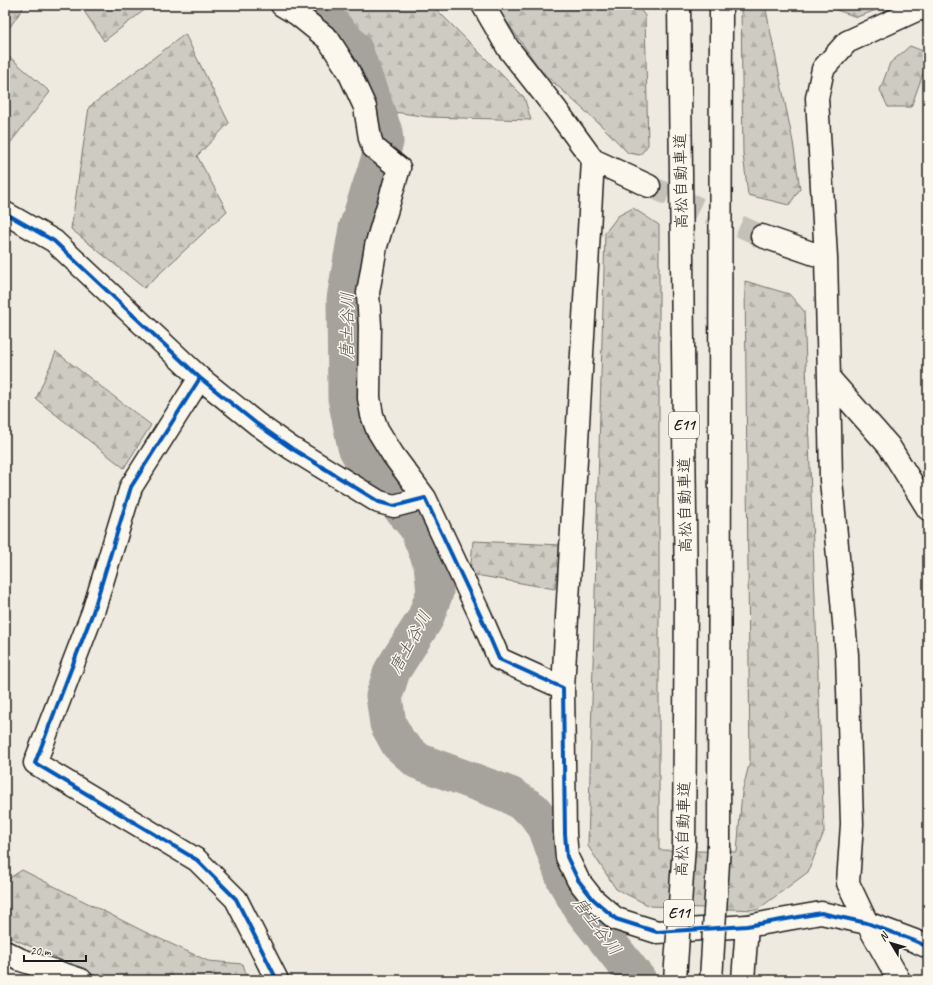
<svg xmlns="http://www.w3.org/2000/svg" width="933" height="985" font-family="Caveat,'Klee One',sans-serif">
<defs>
<pattern id="forest-firs" width="22" height="20" patternUnits="userSpaceOnUse"><rect width="22" height="20" fill="#ceccc2"/><path d="M5 1l3.5 6h-7zM16 11l3.5 6h-7z" fill="#b0afa6"/></pattern>
</defs>
<rect width="100%" height="100%" fill="#eeeadf"/>
<filter id="ink" filterUnits="userSpaceOnUse"><feTurbulence type="fractalNoise" baseFrequency=".025" numOctaves="2"/><feDisplacementMap in="SourceGraphic" scale="8" xChannelSelector="R" yChannelSelector="G"/><feConvolveMatrix kernelMatrix="1 2 1 2 8 2 1 2 1" color-interpolation-filters="sRGB"/></filter>
<g filter="url(#ink)">
<path fill="url(#forest-firs)" stroke="#75746f" d="M5 5H25L5 34Z
M80 5H151L104 41Z
M314 5H432L524 97 531 120 429 117 394 112 345 54 329 21 328 13Z
M495 5H637L645 16 648 145 640 155 628 153 605 129 542 72Z
M741 5H765L793 142 800 189 789 205 748 195 743 154Z
M822 5H890L857 17Z
M185 34 229 123 197 156 227 211 144 288 71 229 89 107Z
M910 46 928 53V60L911 107H888L880 90 890 63Z
M5 53 50 92 7 147 5 145Z
M633 208 659 225V850L737 852 742 792 750 761 745 281 789 294 804 311 824 832 808 872 757 910 650 906 616 889 588 846 605 233 618 216Z
M56 352 151 425 124 468 36 399Z
M473 541 561 545 555 589 470 574Z
M22 870 143 931 208 961 243 964 248 980H109L101 978 5 935V881Z"/>
<g fill="none" stroke-linecap="round" stroke-linejoin="round">
<path stroke="#a6a39d" stroke-width="37" d="M302 5 325 18 354 49 384 132 385 142 357 228 345 299 346 398 356 447 365 464 417 527 432 564 435 592 425 619 392 671 384 696 388 724 399 744 418 761 510 795 533 810 546 827 565 880 581 908 638 980"/>
<path stroke="#c4c1b8" stroke-width="22" stroke-dasharray="22 11" stroke-linecap="butt" d="M649 186 762 236"/>
<g stroke="#1c1c1c" stroke-width="25">
<path id="street" d="M282 5 297 14 328 39 348 70 365 107 370 138 373 147 399 168 376 246 368 293 370 326 369 398 372 415 377 429 393 455 425 498
M483 5 508 48 555 108 593 160 649 186
M5 213 54 241 200 378 257 424 291 448 379 502 394 506 425 498 481 617 499 659 563 688 565 834 567 857 578 880 593 899 616 919 657 932 747 926 821 913 867 923 915 941 928 947
M762 236 826 258 829 378 889 446 928 509
M826 258 817 98 823 69 847 42 923 7 928 11
M200 378 131 487 93 612 35 763 197 860 236 899 277 980
M829 378 831 480 847 655 852 824 848 883 867 923 899 980
M563 688 593 160
M5 952 21 960 81 980
M743 980 747 926"/>
</g>
<g stroke="#1c1c1c" stroke-width="25">
<path id="highway" d="M679 5 686 599 684 845
M719 845 721 5"/>
</g>
<use href="#street" stroke="#fbf7ec" stroke-width="22"/>
<use href="#highway" stroke="#fbf7ec" stroke-width="22"/>
<g stroke="#1c1c1c" stroke-width="25" stroke-linecap="butt">
<path id="highway-bridge" d="M675 980 684 845
M711 980 719 845"/>
</g>
<use href="#highway-bridge" stroke="#fbf7ec" stroke-width="22"/>
<g stroke="#fbf7ec" stroke-width="6">
<path id="cycleway" d="M5 213 54 241 200 378 257 424 291 448 379 502 394 506 425 498 481 617 499 659 563 688 565 834 567 857 578 880 593 899 616 919 657 932 747 926 821 913 867 923 915 941 928 947
M200 378 131 487 93 612 35 763 197 860 236 899 277 980"/>
</g>
<use href="#cycleway" stroke="#0057b8" stroke-width="4"/>
</g>
</g>
<g text-anchor="middle" dominant-baseline="central" stroke-width="3" stroke-linejoin="round" paint-order="stroke">
<g fill="#fbf7ec" stroke="#5f5e5a" stroke-width="1">
<rect x="669" y="412" width="30" height="26" rx="3"/>
<rect x="664" y="900" width="30" height="26" rx="3"/>
</g>
<g font-size="15" font-weight="bold" fill="#1c1c1c">
<text x="684" y="425">E11</text>
<text x="679" y="913">E11</text>
</g>
<g font-size="16" fill="#1c1c1c" stroke="#fbf7ec">
<text transform="translate(681 181) rotate(-91)">高松自動車道</text>
<text transform="translate(685 505) rotate(-91)">高松自動車道</text>
<text transform="translate(683 829) rotate(-88)">高松自動車道</text>
</g>
<g font-size="17" font-style="italic" fill="#5a5956" stroke="#fbf7ec">
<text transform="translate(347 326) rotate(-89)">唐土谷川</text>
<text transform="translate(410 642) rotate(-61)">唐土谷川</text>
<text transform="translate(597 926) rotate(53)">唐土谷川</text>
</g>
</g>
<rect width="933" height="985" fill="none" stroke="#fbf7ec" stroke-width="20"/>
<rect x="10" y="10" width="913" height="965" fill="none" stroke="#1c1c1c" stroke-width="1.5" filter="url(#ink)"/>
<g transform="translate(891 943) rotate(308)" stroke="#fbf7ec" stroke-width="3" paint-order="stroke">
<path d="M0-3L7 15L0 10L-7 15Z" fill="#1c1c1c"/>
<text y="-6" font-size="11" font-weight="bold" text-anchor="middle" fill="#1c1c1c">N</text>
</g>
<path d="M24 955v6h62v-6" fill="none" stroke="#1c1c1c" stroke-width="2"/>
<text x="30" y="955" font-size="12" fill="#1c1c1c" stroke="#fbf7ec" stroke-width="3" paint-order="stroke">20 m</text>
</svg>
